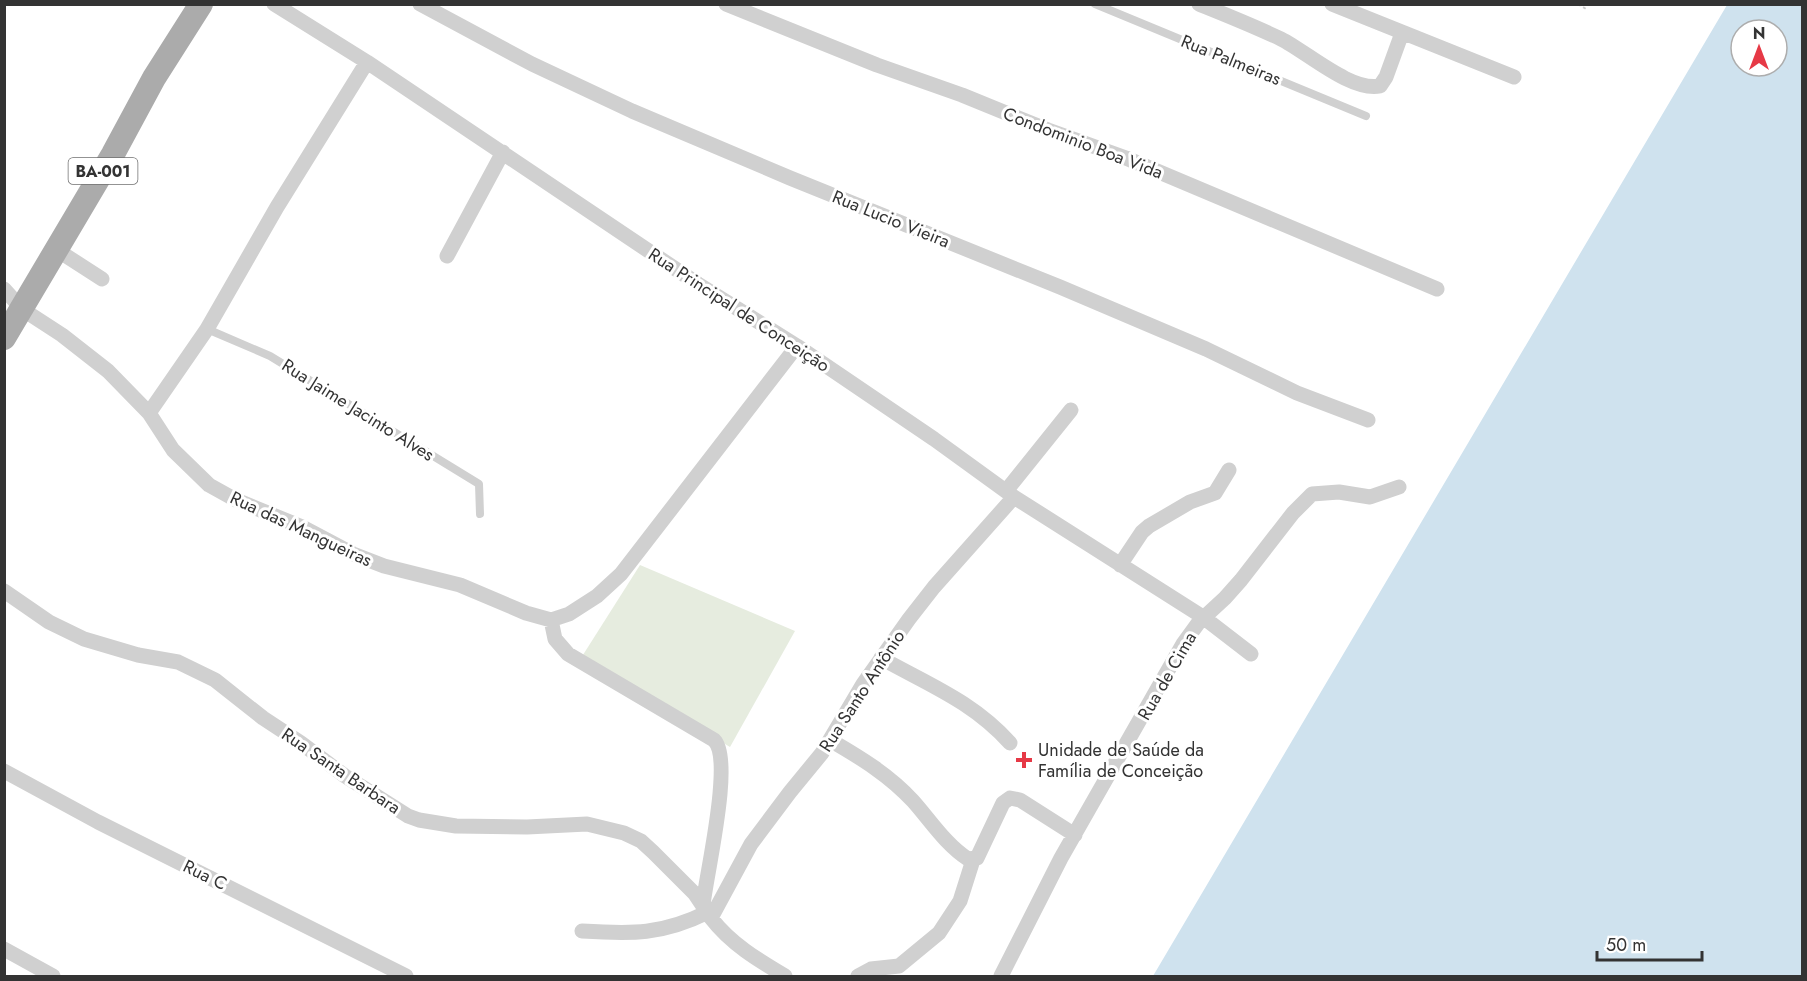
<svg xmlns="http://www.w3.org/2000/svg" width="1807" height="981" font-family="Jost,sans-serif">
<rect width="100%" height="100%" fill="#fff"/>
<path fill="#e6ecdf" d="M640 565 795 631 730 747 581 658Z"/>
<path fill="#cfe2ee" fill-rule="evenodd" d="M1727 5H1802V976H1153ZM1741 30H1777V66H1741Z"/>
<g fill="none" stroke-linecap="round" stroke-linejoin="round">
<path stroke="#cdcdcd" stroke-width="2" stroke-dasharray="3 3" stroke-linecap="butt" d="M1578 4 1586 9"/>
<path stroke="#d0d0d0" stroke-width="8" d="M1095 4 1366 116
M207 329 270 356 479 484 480 514"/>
<path stroke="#d0d0d0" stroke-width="15" d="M274 4 367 62 698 284 797 346 934 439 1014 497 1203 617 1251 654
M420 4 532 64 632 111 790 178 1060 287 1206 349 1297 393 1368 420
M726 4 877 65 962 95 1048 130 1126 158 1437 289
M1199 4C1226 15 1254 26 1281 39 1307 52 1351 92 1380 86L1386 77 1402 33
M1332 4 1514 77
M57 250 102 279
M447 256 503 152
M4 289 22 309 62 335 108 371 149 413 173 450 209 485 236 500 302 527 353 554 384 566 460 585 526 613 551 620 569 614 597 596 621 574 797 346
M149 413 207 329 277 207 367 62
M1006 491 1071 410
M1120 565 1142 532 1149 526 1190 502 1215 493 1229 470
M4 591 49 622 84 639 138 655 178 662 215 680 263 718 301 743 345 776 408 816 419 820 456 826 527 827 587 824 624 833 641 841 653 852 695 894 711 918
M551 620 555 639 568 654 714 740C734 759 706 875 703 905
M881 658C929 685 972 701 1010 743
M830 740C861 758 889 775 913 801 930 820 946 845 968 859L977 858 1003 803 1010 798 1020 800 1075 835
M4 771 98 822 406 976
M582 931C632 934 662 935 708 912
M4 949 53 976
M785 976C758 960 731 944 711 918L751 844 790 792 822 753 863 684 909 619 934 587 1014 497
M858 976 871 969 899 966 939 933 960 901 973 860
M1001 976 1061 858 1183 644 1199 622 1225 598 1241 580 1293 513 1312 494 1339 492 1370 497 1399 487"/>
<path stroke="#ababab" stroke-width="24" d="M4 338 113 154 154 78 201 4"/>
</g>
<path fill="#e63946" stroke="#fff" stroke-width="2" d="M1021 751h6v6h6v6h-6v6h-6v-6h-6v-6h6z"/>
<g text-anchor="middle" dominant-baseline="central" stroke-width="6" stroke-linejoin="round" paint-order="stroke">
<rect fill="#fff" stroke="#707070" stroke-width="1.5" x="68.5" y="158" width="69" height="26" rx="4.5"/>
<g font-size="16" font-weight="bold" fill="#333">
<text x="103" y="171">BA-001</text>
</g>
<g font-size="18" fill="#333" stroke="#fff">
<text transform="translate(1231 60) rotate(22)">Rua Palmeiras</text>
<text transform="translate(1083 143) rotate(21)">Condominio Boa Vida</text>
<text transform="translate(891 219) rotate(22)">Rua Lucio Vieira</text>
<text transform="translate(739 310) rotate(33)">Rua Principal de Conceição</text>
<text transform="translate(358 410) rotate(32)">Rua Jaime Jacinto Alves</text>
<text transform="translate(301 529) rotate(25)">Rua das Mangueiras</text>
<text transform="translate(1167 676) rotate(-60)">Rua de Cima</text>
<text transform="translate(862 691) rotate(-57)">Rua Santo Antônio</text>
<text transform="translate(341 771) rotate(34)">Rua Santa Barbara</text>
<text transform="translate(205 875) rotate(26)">Rua C</text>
</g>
<g font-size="18" fill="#333" stroke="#fff" text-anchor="start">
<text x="1038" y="750">Unidade de Saúde da<tspan x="1038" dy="21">Família de Conceição</tspan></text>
</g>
</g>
<rect width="1807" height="981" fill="none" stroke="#333333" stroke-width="12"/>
<g transform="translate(1759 48)"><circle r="28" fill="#ffffff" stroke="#adadad" stroke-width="1.5"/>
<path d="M0-4.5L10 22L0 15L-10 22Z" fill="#e63946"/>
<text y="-9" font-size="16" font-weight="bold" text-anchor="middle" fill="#333333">N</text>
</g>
<path d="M1597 951v9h105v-9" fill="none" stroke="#333333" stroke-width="3"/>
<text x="1606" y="951" font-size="18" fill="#333333" stroke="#ffffff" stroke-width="4.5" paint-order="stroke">50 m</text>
</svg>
